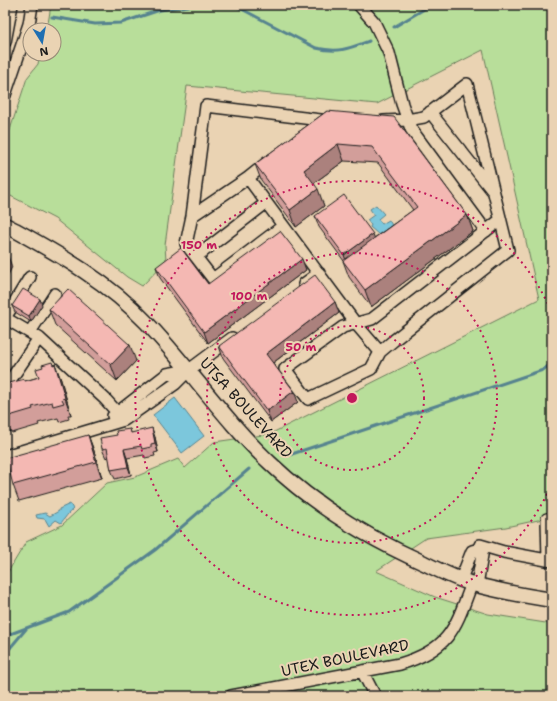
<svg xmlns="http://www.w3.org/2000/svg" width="557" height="701" font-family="'Shantell Sans',sans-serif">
<rect width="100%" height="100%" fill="#ead3b3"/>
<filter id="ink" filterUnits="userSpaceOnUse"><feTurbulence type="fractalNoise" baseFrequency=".025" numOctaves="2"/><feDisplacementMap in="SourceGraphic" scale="8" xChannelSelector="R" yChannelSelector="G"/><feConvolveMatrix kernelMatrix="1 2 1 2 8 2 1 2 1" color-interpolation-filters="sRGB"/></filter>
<g filter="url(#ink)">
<path fill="#b8de9a" stroke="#6a7d5b" d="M51 5H552V517L506 527 426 538 376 571 435 597 488 614 552 624V696H5V577L26 542 62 525 107 483 135 477 178 459 185 468 214 442 270 434 539 299 483 50 377 104 187 86 165 245 166 261 142 286 127 277 55 219 5 193V145L27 78 38 64 40 54H54V30H47Z"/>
<path fill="#7cc7dc" stroke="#56838f" d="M376 205 384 214 378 219 382 224 389 220 395 231 379 235 370 227 371 225 367 220 374 215 370 209Z
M175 398 204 436 182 453 153 415Z
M70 504 73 509C68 513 65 518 61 523L56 520 49 526 45 519 37 518 36 515 45 513 50 516 59 511V509Z"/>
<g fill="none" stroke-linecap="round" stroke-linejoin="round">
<path stroke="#56838f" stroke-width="3" d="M234 5 316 48C339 53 348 49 369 41
M52 17 95 24 121 23 160 10 195 5
M394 27 431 5
M289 455 543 370 552 363
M5 636 69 612 155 550 249 469
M5 654 26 629"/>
<g stroke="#1c1c1c" stroke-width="14">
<path id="minor" d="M359 5 374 22 389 53 402 104 411 129 486 231
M5 42 12 5
M5 95 29 24 32 5
M430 112 492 190
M383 121 407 120 424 117 467 84C481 139 494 194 508 250L393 341 380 352 371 369 308 399 285 369 343 327 372 319 500 220
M268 162 248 178 356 324 380 352
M248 178 192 216 206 106 329 121
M266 203 196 257 213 279 283 226
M192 216 186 244 196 257
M304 284 319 273
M5 318 39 338 105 399 124 420
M5 318 30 277
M30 332 55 294
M9 382 39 338
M113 416 167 374 189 370
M5 456 124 420 175 384 189 370 232 338
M548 560 547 519 552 518
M461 579 472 551 479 549
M477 585 482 555 479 549 480 545 504 552 552 561
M362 671 375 696
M231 696 400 664C450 649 455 629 472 583"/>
</g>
<g stroke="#1c1c1c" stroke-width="17">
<path id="major" d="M5 225 15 230C62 256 109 283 146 322 189 367 224 420 270 463 315 506 368 538 424 563 440 571 456 579 473 584 499 591 526 596 552 600"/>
</g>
<use href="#minor" stroke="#ead3b3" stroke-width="11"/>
<use href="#major" stroke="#ead3b3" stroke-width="14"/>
</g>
<path fill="#d29e9a" stroke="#1c1c1c" d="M327 111 467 215 473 231 371 307 349 277 343 261H344L319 227 315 216 374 238 413 210 378 163 344 161 314 183 324 206 296 227 261 180 255 164Z
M156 267 208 284 306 270 208 343 160 278Z
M335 302 339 313 273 363 298 402 271 422 223 358 219 346Z
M42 305 31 322 15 312 12 306Z
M49 309 136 361 117 381 55 325Z
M55 364 61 380 71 415H68L69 419 59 422 58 418 38 423 39 425 12 433 11 431 5 433V384L25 381 39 377 53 365Z
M130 429 131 433 155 437 158 452 154 453 155 456 145 458 144 455 127 458 131 475 115 479 111 470 109 457 106 458 102 449 117 435Z
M88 435 94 451 102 478 19 501 13 485Z"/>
<path fill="#ab817d" stroke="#1c1c1c" d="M338 144 344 161 310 186 304 170Z
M318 189 324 206 296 227 290 210Z
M467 215 473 231 371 307 365 290Z
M373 234 377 245 348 266 344 255Z
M6 251 12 267 5 281V252Z
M302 259 306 270 208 343 204 332Z
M40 299 42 305 31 322 29 316Z
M335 302 339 313 270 365 266 354Z
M5 332 8 340 7 341 8 344 5 349Z
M130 345 136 361 117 381 111 365Z
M55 364 61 380 71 415 65 398Z
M294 391 298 402 271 422 267 411Z
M152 428 155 437 158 452 155 443Z
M88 435 94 451 102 478 96 462Z
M124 449 127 458 131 475 128 467Z"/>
<path fill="#f4b8b3" stroke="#1c1c1c" d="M327 111 394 117 467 215 365 290 343 261 417 207 372 147 338 144 304 170 318 189 290 210 255 164Z
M344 195 373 234 344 255 315 216Z
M280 231 302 259 204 332 156 267 181 248 208 284Z
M315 275 335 302 266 354 294 391 267 411 219 346Z
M23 289 40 299 29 316 12 306Z
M68 289 130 345 111 365 49 309Z
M52 362 53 365 55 364 65 398 62 399 64 403 53 406 52 402 32 407 33 409 6 417 5 415V384L25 379V381L39 377 36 369 43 367 42 365Z
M152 428 155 443 151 444V447L142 449 141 446 124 449 128 467 111 470 107 448 102 449 100 438 117 435 116 431 130 429 131 433Z
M88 435 96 462 13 485 6 458Z"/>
</g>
<g fill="none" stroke="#c2185b" stroke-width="2" stroke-dasharray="2 4">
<circle cx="352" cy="398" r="72"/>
<circle cx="352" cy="398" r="145"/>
<path d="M552 483A217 217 0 1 1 552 313"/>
</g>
<g text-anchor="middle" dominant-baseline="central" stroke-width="4" stroke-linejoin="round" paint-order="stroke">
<g font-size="15" fill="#1c1c1c" stroke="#ead3b3">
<text transform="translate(246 408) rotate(48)">UTSA BOULEVARD</text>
<text transform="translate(345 658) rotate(-12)">UTEX BOULEVARD</text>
</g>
</g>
<circle cx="352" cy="398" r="6" fill="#c2185b" stroke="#ead3b3" stroke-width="2"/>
<g font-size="12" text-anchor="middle" font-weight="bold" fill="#c2185b" stroke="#ead3b3" stroke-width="4" stroke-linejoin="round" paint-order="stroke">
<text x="199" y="249">150 m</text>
<text x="249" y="300">100 m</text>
<text x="301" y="351">50 m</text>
</g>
<rect width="557" height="701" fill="none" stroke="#ead3b3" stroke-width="20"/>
<rect x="10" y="10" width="537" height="681" fill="none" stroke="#1c1c1c" stroke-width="1.5" filter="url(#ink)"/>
<g transform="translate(42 42) rotate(169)"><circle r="19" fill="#ead3b3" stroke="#988a77"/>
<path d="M0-3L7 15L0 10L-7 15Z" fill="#1f6fb2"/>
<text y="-6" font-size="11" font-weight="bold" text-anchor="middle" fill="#1c1c1c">N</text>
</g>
</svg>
